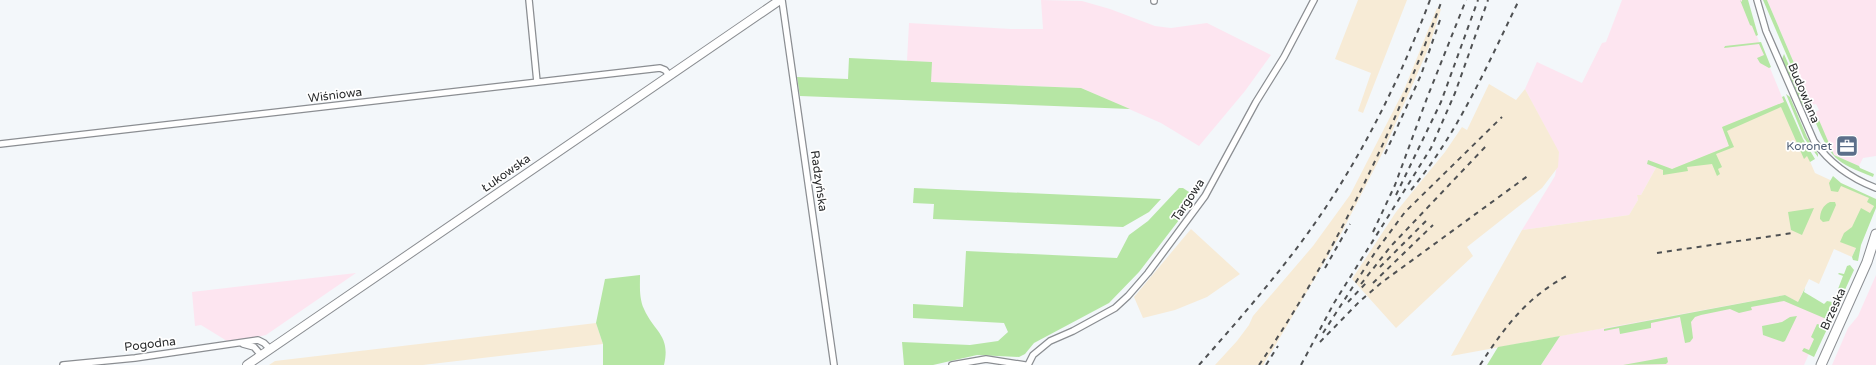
<svg xmlns="http://www.w3.org/2000/svg" width="1876" height="365" font-family="'Varela Round',sans-serif">
<rect width="100%" height="100%" fill="#f3f7fa"/>
<path fill="#fde5f0" d="M1041 0 1082 1 1110 9 1155 26 1171 28 1207 23 1271 55 1245 91 1199 146 1161 123 1081 88 931 82V62L907 61 909 23 1011 29H1043Z
M1622 0H1742L1784 102 1722 127 1729 146 1672 169 1658 164 1641 195H1637L1638 200 1629 215 1522 230 1555 176 1559 153 1525 89 1537 62 1582 83 1602 43 1606 42Z
M1767 0H1876V156L1863 158 1859 166 1834 155 1815 112 1819 110 1816 104 1812 105Z
M356 273 266 335 249 339 227 341 201 325 195 326 192 292Z
M1876 275V365H1832L1848 328 1858 316Z
M1785 295 1829 308 1804 365H1541L1560 336Z"/>
<path fill="#f7ebd6" d="M1358 0H1407L1363 113 1358 111 1371 73 1335 59Z
M1437 8 1441 9 1429 47 1384 150 1342 232 1275 346 1263 365H1215L1237 341 1249 325 1253 316 1313 246 1350 195 1404 90Z
M1489 84 1516 100 1525 89 1559 152 1558 167 1542 188 1467 247 1473 256 1396 328 1352 279 1396 212 1445 152 1462 127 1467 130Z
M1784 102 1815 173 1876 201 1852 257 1834 249 1819 284 1809 279 1798 302 1785 295 1451 356 1522 230 1629 215 1638 200 1637 195H1641L1658 164 1672 169 1729 146 1722 127Z
M1191 229 1240 274 1207 297 1175 310 1143 318 1134 297Z
M596 323 603 344 423 365H269L275 361Z"/>
<path fill="#b6e6a4" d="M1740 0 1742 2V0H1748L1758 35 1756 36 1752 26 1750 25Z
M1763 0H1767L1812 105 1809 107Z
M1761 42 1771 67 1769 68 1760 63 1757 58 1764 55 1759 44 1724 48 1725 46Z
M1784 54 1807 107 1802 105 1782 59Z
M849 58 932 62 931 82 1081 88 1130 109 800 96 797 77 848 79Z
M1786 94 1790 97 1807 137 1818 154V157L1804 138Z
M1784 96 1803 139 1815 159 1810 162 1807 156 1804 159 1781 107 1727 131 1734 147 1716 154 1722 167 1718 169 1720 174 1717 176 1712 164 1687 167 1688 171 1663 175V170L1647 164 1648 160 1672 169 1729 146 1722 127 1784 102 1782 97Z
M1819 120 1834 155 1859 166 1860 168 1874 174 1873 177C1835 162 1831 159 1815 121Z
M1833 176 1841 183 1876 199V208L1861 245 1858 261 1853 260 1852 257 1856 248 1840 242 1844 233 1852 227 1861 208 1870 213 1874 206 1867 202 1869 198 1841 186 1838 192 1831 191 1829 183Z
M914 188 1161 199 1149 212 1123 227 933 219 934 204 913 203Z
M1179 188H1183L1195 196 1189 207 1139 272 1109 303 1034 343 1025 354 1019 357 977 355 933 365H904L902 342 970 345 998 341 1008 332 1004 323 913 318V304L963 307 966 251 1117 258 1129 235 1148 221Z
M1830 202H1835L1836 205 1829 221 1823 222 1820 219C1820 212 1823 205 1830 202Z
M1814 208 1802 235 1791 230 1788 212Z
M1850 265 1854 270 1844 292 1839 291 1838 289 1843 276 1838 274 1839 273 1844 274 1847 266Z
M640 275C640 286 639 298 644 309 654 332 671 335 664 365H603V344L596 323 605 279Z
M1805 288 1804 292 1824 304 1827 301 1832 302 1836 297 1840 300 1831 321 1784 301 1751 307 1752 310 1739 313 1730 309 1701 315 1695 317 1691 322 1693 338 1690 342 1685 343 1680 317 1651 323V328L1620 334 1619 328 1604 331V329L1785 295 1798 302Z
M1797 316 1785 341 1783 342 1763 335 1762 326 1782 322 1790 317Z
M1817 324 1828 327 1814 357 1802 351 1804 348 1809 350 1814 339 1811 337Z
M1560 336 1541 365H1487L1498 347Z
M1667 357 1668 362 1666 364 1623 365Z"/>
<g fill="none" stroke-linecap="round" stroke-linejoin="round">
<g stroke="#8b8e92" stroke-width="8">
<path id="minor" d="M529 0 537 82
M782 0 834 365
M1154 0V1
M1757 0 1766 31 1814 141C1830 164 1850 178 1876 188
M0 144 660 68 665 70 669 75
M243 344 254 347 261 355
M63 365 135 358 258 340 264 343 270 349
M952 365 986 359 1025 365
M1028 365 1033 355 1050 341 1073 331 1115 308 1128 296 1148 273 1205 196 1256 102 1284 57 1314 0"/>
</g>
<g stroke="#8b8e92" stroke-width="10">
<path id="secondary" d="M247 365 780 0"/>
</g>
<g stroke="#8b8e92" stroke-width="11">
<path id="primary" d="M1821 365 1867 262 1876 234"/>
</g>
<use href="#minor" stroke="#fff" stroke-width="5.5"/>
<use href="#secondary" stroke="#fff" stroke-width="8"/>
<use href="#primary" stroke="#fff" stroke-width="9"/>
<path stroke="#4f5153" stroke-width="2" stroke-dasharray="5 5" stroke-linecap="butt" d="M1385 154 1421 75 1440 20
M1411 190C1458 133 1487 66 1519 0
M1396 195 1441 102 1478 0
M1373 232 1395 185 1427 98 1466 0
M1657 253 1793 233
M1380 267 1428 219
M1325 268 1350 224
M1373 283 1433 225
M1361 284 1391 246 1487 145
M1348 302 1367 282
M1323 333 1376 251 1405 212 1502 117
M1320 342 1359 302 1381 283 1529 175
M1199 365C1243 315 1287 265 1324 210 1368 144 1402 74 1430 0
M1259 365C1336 253 1395 128 1442 0
M1266 365 1278 346
M1301 365 1334 303 1431 148 1455 93 1488 0
M1480 365C1506 325 1527 297 1570 274"/>
</g>
<defs>
<g id="office-square" transform="scale(1.15)"><rect x="-9" y="-9" width="18" height="18" rx="4" fill="#5c6f8a" stroke="#fff"/><path d="M-6-3h4V-5.5h4V-3h4V5H-6ZM-1-4.5V-3h2v-1.5ZM-6 0V1H6V0Z" fill="#fff"/></g>
</defs>
<g fill-rule="evenodd">
<use href="#office-square" x="1847" y="146"/>
</g>
<g text-anchor="middle" dominant-baseline="central" stroke-width="3.5" stroke-linejoin="round" paint-order="stroke">
<g font-size="12" fill="#2a2c2d" stroke="#fff">
<text transform="translate(1804 93) rotate(67)">Budowlana</text>
<text transform="translate(335 95) rotate(-7)">Wiśniowa</text>
<text transform="translate(506 173) rotate(-35)">Łukowska</text>
<text transform="translate(819 181) rotate(82)">Radzyńska</text>
<text transform="translate(1188 200) rotate(-56)">Targowa</text>
<text transform="translate(1833 309) rotate(-66)">Brzeska</text>
<text transform="translate(150 344) rotate(-7)">Pogodna</text>
</g>
<g font-size="12" fill="#4e5e75" stroke="#fff" text-anchor="end">
<text x="1832" y="146">Koronet</text>
</g>
</g>
</svg>
